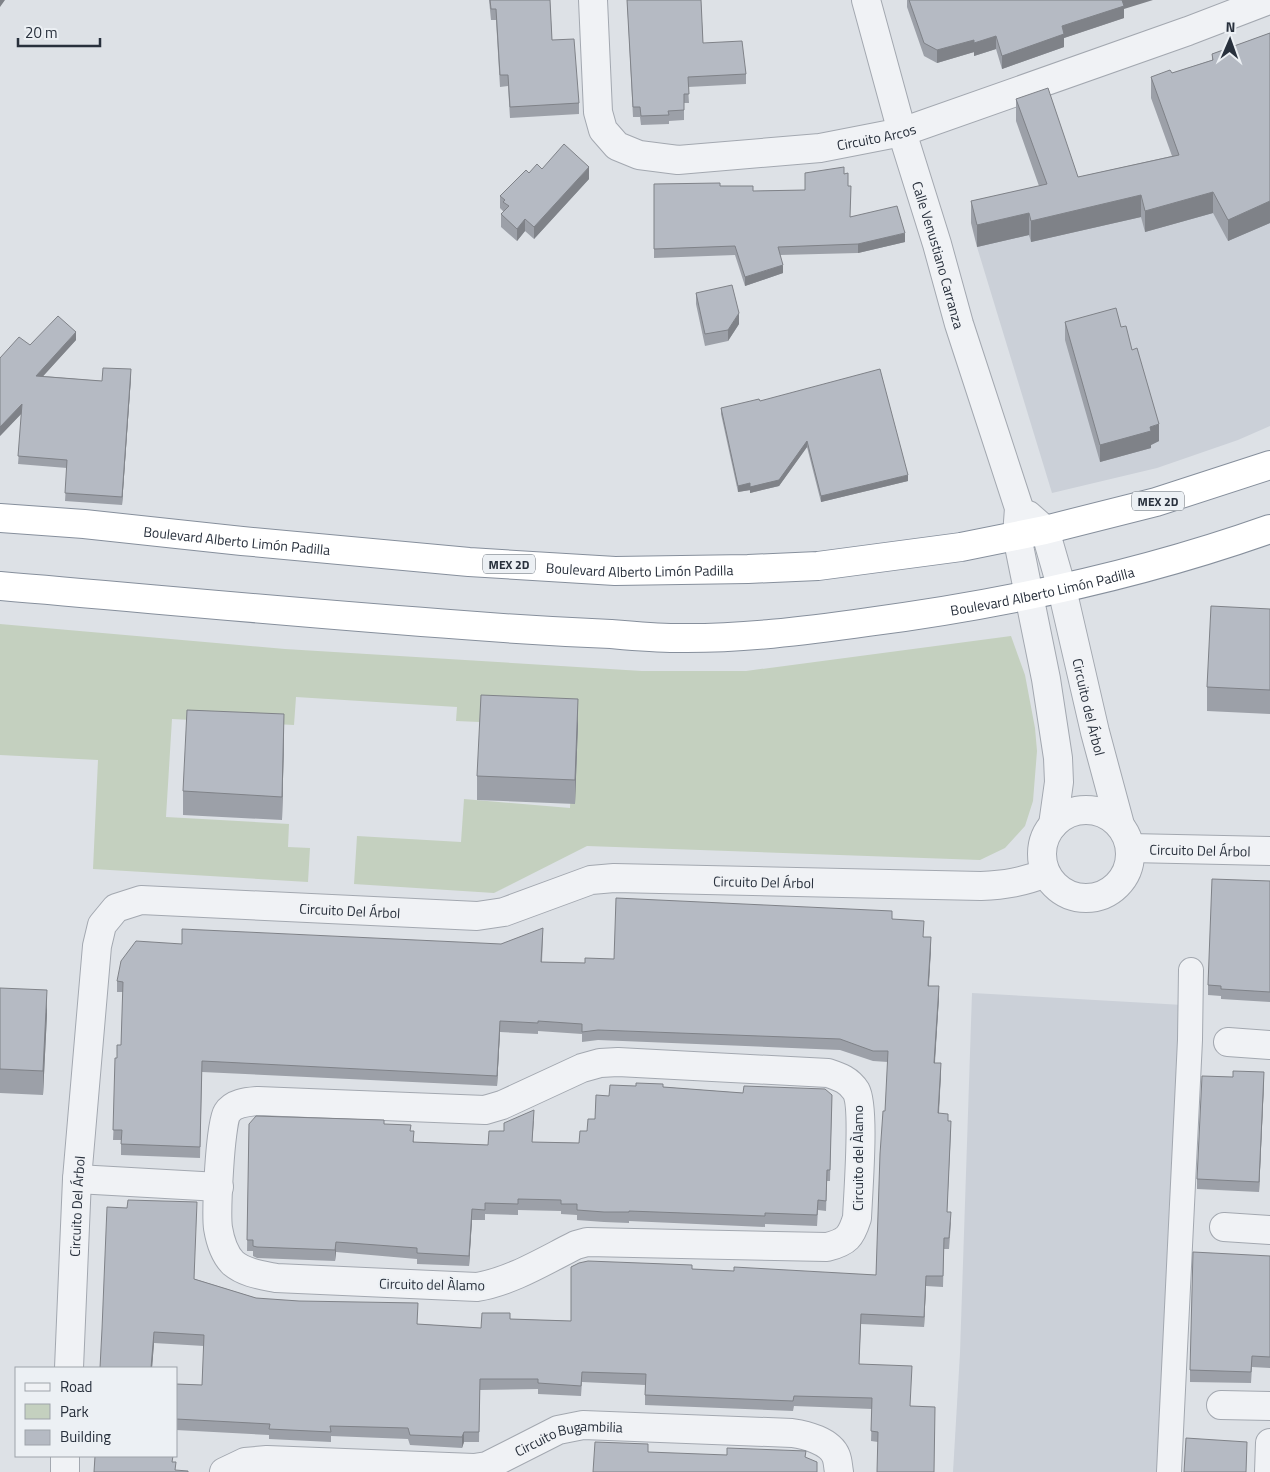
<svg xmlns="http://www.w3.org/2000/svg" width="1270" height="1472" font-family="'Titillium Web',sans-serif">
<rect width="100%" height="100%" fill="#dde1e6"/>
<path fill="#cbd0d8" d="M1270 119V426L1238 440 1157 468 1052 493 977 247Z
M972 993 1183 1005 1160 1472H953L960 1353Z"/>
<path fill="#c4d0bf" d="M0 624 285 649 642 671H746L1011 636 1025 675 1035 728 1037 751 1033 801 1025 826 1005 848 980 860 587 846 494 893 354 884 357 836 461 842 464 799 570 808 574 726 456 721 457 707 296 697 294 725 172 719 166 817 289 824 288 847 310 848 308 882 93 869 98 760 0 755Z"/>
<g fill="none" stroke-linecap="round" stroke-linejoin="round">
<g stroke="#a3a8b0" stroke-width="26">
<path id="pedestrian" d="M1169 1472 1190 1040 1191 970"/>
</g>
<g stroke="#a3a8b0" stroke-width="30">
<g id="minor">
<path id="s1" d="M593 0 598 112 603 130 617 146 639 155 678 160 820 148 902 132 1188 31 1269 0"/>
<path id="s2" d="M1130 848 1270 851"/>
<path d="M1228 1042 1270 1045"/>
<path d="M618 1062 828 1073C840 1077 849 1080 856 1091 865 1107 858 1194 857 1218 851 1237 847 1242 827 1247L587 1242 576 1245C544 1261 512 1281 477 1287L276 1278C261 1275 245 1273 233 1263 224 1254 220 1240 218 1228 216 1213 220 1124 227 1113 233 1103 246 1102 258 1101L485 1110 502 1105 582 1068 600 1063Z"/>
<path d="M77 1179 219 1187"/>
<path d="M1224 1227 1270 1230"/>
<path id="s3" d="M69 1368 77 1179 97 946 102 925 116 908 141 900 477 916 504 912 591 880 614 878 981 886C1005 885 1023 882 1046 873"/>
<path d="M1221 1405 1270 1406"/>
<path d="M65 1472V1456"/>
<path id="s4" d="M224 1472 245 1462 267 1460 474 1468 487 1466 558 1430 583 1425 792 1433C806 1435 830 1441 836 1456 838 1461 838 1467 839 1472"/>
<path d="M1269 1472 1270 1443"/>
</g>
</g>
<g stroke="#a3a8b0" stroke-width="30">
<g id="tertiary">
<path id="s5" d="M866 0 902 132 937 244 959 324 1019 508 1017 536 1046 679 1058 758 1059 782 1053 825"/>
<path id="s6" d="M1028 515 1045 530 1062 589 1095 732 1120 825"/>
<circle cx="1086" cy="854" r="44"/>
</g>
</g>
<g stroke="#868f9c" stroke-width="30">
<g id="trunk">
<path id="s7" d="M0 518 84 524 242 541 469 562 615 571 748 569 818 566 961 547 1045 530 1156 502 1270 465"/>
<path id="s8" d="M0 586C154 599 309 614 463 625 512 629 562 632 611 634 633 636 654 638 676 638 740 639 805 631 868 622 1005 604 1140 575 1270 529"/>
</g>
</g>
<use href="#pedestrian" stroke="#f0f2f5" stroke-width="24"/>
<use href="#minor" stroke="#f0f2f5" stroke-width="28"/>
<use href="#tertiary" stroke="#f0f2f5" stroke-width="28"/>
<use href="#trunk" stroke="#fff" stroke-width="28"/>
</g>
<path fill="#9ca0a8" d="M489 0H550L552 40 579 103V114L510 118 508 86 500 87 496 20H491Z
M627 0H701L703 43 746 74V84L688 87 689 103H684V120L669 121V124L641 125 640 117H633Z
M907 0 1124 9V18L1064 38V47L1002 69 996 49 974 56V52L937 63 924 56 907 7Z
M1270 33V223L1228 241 1213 213 1145 232 1141 217 1031 242 1029 235 977 247 971 223V201L1039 186 1016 121V99L1078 177 1172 156 1151 98V77L1172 73 1212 60V54Z
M542 169 589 179 534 239 525 231 517 241 501 227V214L503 212V211L500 208V196L529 173Z
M844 174 848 186 850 217 905 242 858 253 780 255 783 273 745 286 735 255 654 258V184L720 186 753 191 805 190Z
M696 293 739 324 728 341 705 346 696 304Z
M1065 322 1121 327 1159 441 1151 445V448L1100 462 1065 340Z
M76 340 43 376 102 381 131 377 122 505 65 501 67 468 18 464 22 413 0 436 30 345Z
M760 401 908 481 821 502 807 447 779 486 750 493V490L738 492 721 414V408Z
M1270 609V714L1207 711V687Z
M578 723 575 804 477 800V776Z
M284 738 282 820 183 815V791Z
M1270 881V1002L1221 999V996L1208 995V985Z
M892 919 924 937 931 948 929 986 939 997 935 1063 941 1073 939 1114 948 1121 951 1131 947 1212 951 1223 949 1249H944L943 1287 926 1286 924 1327 861 1324 859 1364 912 1376 878 1442 871 1441 872 1409 794 1406 793 1411 645 1405V1385L582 1382 581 1396 538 1394V1389L480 1390 479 1442H464L462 1448 410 1445 408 1439 331 1436V1442L269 1439V1435L176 1430V1384L202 1385 204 1346 154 1343 152 1368H100L195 1279 256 1298 418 1324 481 1328 510 1319 571 1321 692 1269 734 1271 876 1275 888 1062 873 1061 840 1050 598 1040 582 1042V1034L538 1031V1034L500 1032 497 1086 202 1072 200 1158 121 1155V1140H113L117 1058 121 1045 123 992H117V981L182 944H501L543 938 542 962 585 963 614 959Z
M0 988 47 1014 43 1095 0 1093Z
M1233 1077 1264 1082 1259 1192 1197 1189V1179Z
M663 1087 743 1093 832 1095 830 1181H827L826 1211 818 1210 817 1226 765 1224V1227L629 1221V1223L604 1222 577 1220V1215L561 1214V1211L518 1210V1215L485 1214V1220H472L469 1266 417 1264V1259L336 1252 335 1261 257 1258 253 1256V1251H247L249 1124 411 1131 414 1142 488 1145 504 1131 534 1121 532 1142 579 1143 587 1131 609 1096Z
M1270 1256V1368L1252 1367 1251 1383 1190 1382V1370Z"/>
<path fill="#7f8288" d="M0 0H5L0 7Z
M1121 0H1153L1124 9V18L1064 38V47L1002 69V56L1062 26Z
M996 36V49L974 56V43Z
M974 40V52L937 63V50Z
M589 167V179L534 239V227Z
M1213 192V213L1145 232V211Z
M1141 195V217L1031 242V221Z
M1270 201V223L1228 241V220Z
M1029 213V235L977 247V225Z
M525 219V231L517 241V229Z
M905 233V242L858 253V244Z
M783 265V273L745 286V277Z
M739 313V324L728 341V330Z
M76 332V340L36 384V376Z
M131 369V377L122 505V497Z
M22 404V413L0 436V427Z
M1159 424V441L1151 445V448L1100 462V445Z
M807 441V447L779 486 750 493V487Z
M908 475V481L821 502V496Z
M750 483V490L738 492V486Z
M578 699V723L575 804V780Z
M284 714V738L282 820V797Z
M931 937V948L928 996V986Z
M939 986V997L934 1073V1063Z
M47 990V1014L43 1095V1071Z
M500 1021V1032L497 1086V1076Z
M941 1063V1073L938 1124V1113Z
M1264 1072V1082L1259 1192V1182Z
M472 1209V1220L469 1266V1256Z
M336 1242V1252L335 1261V1250Z
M926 1276V1286L924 1327V1317Z
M154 1332V1343L152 1368H151Z
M464 1432V1442L462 1448V1437Z"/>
<path fill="#b5bac3" stroke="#7f8288" d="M490 0H550L552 40 574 39 579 103 510 107 508 75H500L496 9H491Z
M627 0H701L703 43 742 41 746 74 688 77 689 94H684V110L668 111 669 115 641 116 640 107H633Z
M909 0H1122L1124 6 1062 26 1064 34 1002 56 996 36 974 43V40L937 50 924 43Z
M1270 33V201L1228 220 1213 192 1145 211 1141 195 1031 221 1029 213 977 225 971 201 1047 184 1016 99 1048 88 1078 177 1179 155 1151 77 1170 70 1172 73 1213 60 1212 54Z
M564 144 589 167 534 227 525 219 517 229 501 214 509 206 503 202 505 200 500 196 526 170 529 173 537 164 542 169Z
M844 167V174L848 173V186H851L850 217 897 206 905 233 858 244 778 247 783 265 745 277 735 246 654 249V184L720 183V186H753V191L805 190V173Z
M732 285 739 313 728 330 705 334 696 293Z
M1116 308 1121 327 1126 326 1132 350 1137 348 1159 424 1150 427 1151 431 1100 445 1065 322Z
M58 316 76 332 36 376 102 381 103 368 131 369 122 497 65 493 67 460 18 456 22 404 0 427V358L19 337 30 345Z
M880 369 908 475 821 496 807 441 779 480 750 487V483L738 486 721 408 759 399 760 401Z
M1211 606 1270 609V690L1207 687Z
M481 695 578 699 575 780 477 776Z
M187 710 284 714 282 797 183 791Z
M1212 879 1270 881V992L1221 989V986L1208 985Z
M616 898 892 911V919L924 921 923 937H931L928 986H939L934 1063H941L938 1113 948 1114V1121H951L947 1212H951L949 1238H944L943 1276H926L924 1317 861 1314 859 1364 912 1366 910 1406 935 1407 934 1472H877L878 1432 871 1431 872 1398 794 1396 793 1401 645 1395 646 1374 582 1372 581 1386 538 1383V1379H480L479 1432H464L462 1437 410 1435 408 1428 330 1426 331 1432 269 1429 270 1424 176 1419V1384L202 1385 204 1335 154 1332 151 1368H100L102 1329 107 1207 127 1208 128 1200 197 1202 194 1279 256 1298 299 1301 418 1303 417 1324 481 1328 482 1313H510V1319L571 1321V1267L579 1263 588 1261 692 1265V1269L734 1271V1267L876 1275 880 1154 883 1111H885L888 1051H873L840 1039 598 1030 582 1032V1024L538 1021V1023L500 1021 497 1076 202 1061 200 1147 121 1144 122 1130H113L115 1058H117V1045H121L123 982 117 981 121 961 136 941 182 944V929L501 944 543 928 541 962 585 963V958L614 959Z
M0 988 47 990 43 1071 0 1069Z
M1233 1071 1264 1072 1259 1182 1197 1179 1202 1076 1233 1077Z
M636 1083 663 1084V1087L743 1093 744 1086 825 1089 832 1095 830 1170H827L826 1201 818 1200 817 1215 765 1213V1216L629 1211V1212H604L577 1210V1204H561V1200L518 1199V1204L485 1203V1210L472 1209 469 1256 417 1253V1248L336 1242 335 1250 257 1247 253 1246V1240H247L249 1124 256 1116 384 1120V1124L411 1125 410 1131H414L413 1142 488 1145 489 1131H504V1123L534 1110 532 1142 579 1143 580 1131H587L588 1119H595L596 1095 609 1096 610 1085 636 1086Z
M1193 1252 1270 1256V1357L1252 1356 1251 1372 1190 1370Z
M1186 1438 1247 1442 1246 1472H1184Z
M595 1442 648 1444V1452L727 1455V1448L806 1451 805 1457 817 1462V1472H593Z
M95 1456H173L172 1462H176L175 1470 188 1471V1472H94Z"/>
<g text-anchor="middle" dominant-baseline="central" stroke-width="4" stroke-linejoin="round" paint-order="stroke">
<g fill="#ecf0f4" stroke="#636a73" stroke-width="1">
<rect x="1132" y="491.5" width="52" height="19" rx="4"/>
<rect x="483" y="554.5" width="52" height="19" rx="4"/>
</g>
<g font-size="12" font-weight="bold" fill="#28303c">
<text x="1158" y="501">MEX 2D</text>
<text x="509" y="564">MEX 2D</text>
</g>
<g font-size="14" fill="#28303c" stroke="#ecf0f4">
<text stroke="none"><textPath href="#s1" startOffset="415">Circuito Arcos</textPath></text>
<text stroke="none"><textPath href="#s5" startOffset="265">Calle Venustiano Carranza</textPath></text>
<text stroke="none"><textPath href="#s7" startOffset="238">Boulevard Alberto Limón Padilla</textPath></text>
<text stroke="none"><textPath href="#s7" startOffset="642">Boulevard Alberto Limón Padilla</textPath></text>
<text stroke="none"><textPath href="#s8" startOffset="1048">Boulevard Alberto Limón Padilla</textPath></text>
<text stroke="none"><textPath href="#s6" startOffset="205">Circuito del Árbol</textPath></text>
<text stroke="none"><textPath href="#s2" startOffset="70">Circuito Del Árbol</textPath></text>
<text stroke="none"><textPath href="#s3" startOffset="1122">Circuito Del Árbol</textPath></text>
<text stroke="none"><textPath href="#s3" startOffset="702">Circuito Del Árbol</textPath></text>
<text transform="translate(857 1158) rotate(-90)">Circuito del Àlamo</text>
<text stroke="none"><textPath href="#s3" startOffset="162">Circuito Del Árbol</textPath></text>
<text transform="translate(432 1284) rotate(1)">Circuito del Àlamo</text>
<text stroke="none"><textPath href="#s4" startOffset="354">Circuito Bugambilia</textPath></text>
</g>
</g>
<rect x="15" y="1367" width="162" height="90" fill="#ecf0f4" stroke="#9ea3aa"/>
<rect x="25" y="1383" width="25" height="8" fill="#f0f2f5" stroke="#9ea3aa"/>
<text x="60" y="1392" font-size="15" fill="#28303c">Road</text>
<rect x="25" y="1404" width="25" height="15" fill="#c4d0bf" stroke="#9ea3aa"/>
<text x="60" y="1417" font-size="15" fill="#28303c">Park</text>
<rect x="25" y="1430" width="25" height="15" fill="#b5bac3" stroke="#9ea3aa"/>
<text x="60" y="1442" font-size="15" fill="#28303c">Building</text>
<g transform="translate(1230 40) rotate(2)" stroke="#ecf0f4" stroke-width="4" paint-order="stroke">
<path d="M0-4L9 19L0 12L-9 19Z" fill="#28303c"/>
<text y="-8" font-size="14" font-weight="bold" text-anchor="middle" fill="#28303c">N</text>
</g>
<path d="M18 38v8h82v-8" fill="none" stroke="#28303c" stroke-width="2.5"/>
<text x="25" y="38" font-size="15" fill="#28303c" stroke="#ecf0f4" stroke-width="4" paint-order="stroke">20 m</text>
</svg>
